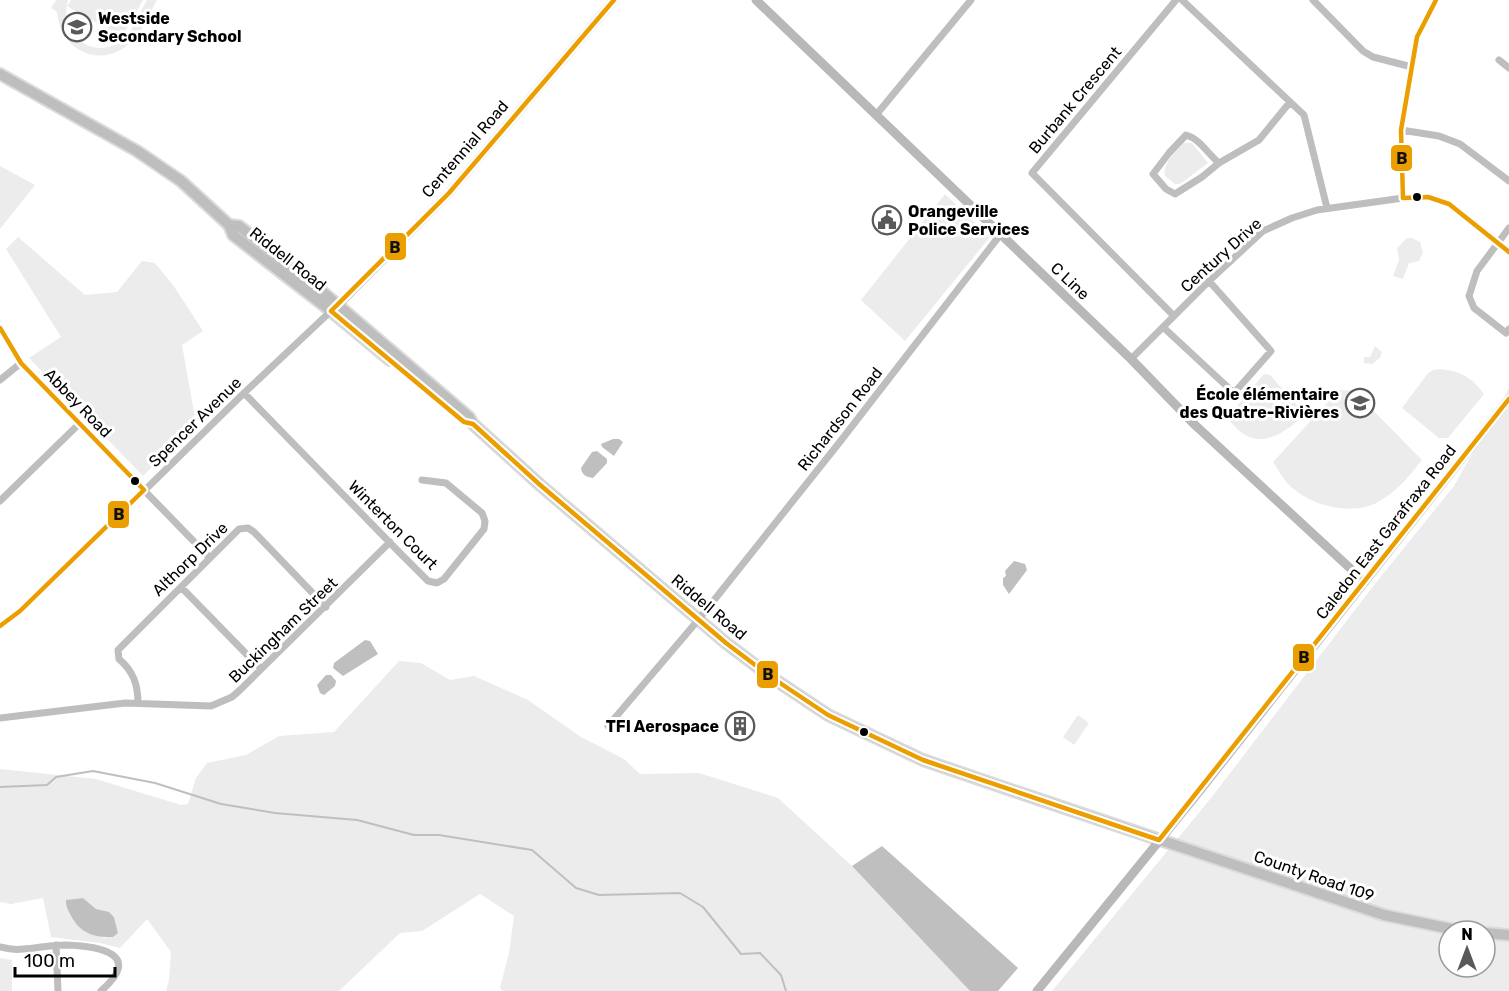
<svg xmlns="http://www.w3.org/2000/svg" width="1509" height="991" font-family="Rubik,sans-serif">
<rect width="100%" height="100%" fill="#fff"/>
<path fill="#ececec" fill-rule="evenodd" d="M56 0H68C58 33 93 63 122 40 133 31 140 12 147 0H157C149 14 142 34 129 44 98 70 60 49 57 12L51 8Z
M71 0H143L122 37 67 6Z
M1184 143H1192L1208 163 1180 184H1175L1165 176C1162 163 1175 153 1184 143Z
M0 166 35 185 0 229Z
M945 194 990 237 905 341 861 300Z
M18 237 85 295 117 292 142 261 155 263 173 285 203 331 182 345 196 423 143 476 29 358 61 337 6 249Z
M1407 238H1412L1420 242 1423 252 1419 261 1409 263 1403 279 1393 276 1399 260 1397 248Z
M1375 346 1382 352 1380 358 1372 364 1364 363V357H1370Z
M1440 369C1460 371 1472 377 1484 394L1448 438H1439L1402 408 1428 373 1433 370Z
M1264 374 1270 375 1305 414C1290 429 1267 447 1245 435 1238 431 1232 423 1227 418Z
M1509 388V991H1052L1211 798 1374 585 1454 486ZM1449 931H1485V967H1449Z
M1339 390 1354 391 1422 460C1410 475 1399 489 1383 499 1356 518 1312 507 1289 485 1283 479 1278 469 1273 462Z
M399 661 421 663 450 680 474 676 528 700 581 737 624 759 640 774 699 773 778 798 852 866 970 991H502L500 988 509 953 514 916 480 894 422 931 400 933 339 991H166L169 980 171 952 147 919 120 948 100 943 51 937 43 898 11 904 0 902V769L96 779 181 805 188 804 196 778 207 763 246 755 279 736 334 732ZM83 898 96 909 114 917 118 933 105 938 85 932 66 900Z
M1078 715 1089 723 1074 745 1063 737Z
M0 958 12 960V991H0Z"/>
<path fill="#bfbfbf" d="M613 439H619L623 442 614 456 602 447 601 444Z
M597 451 607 459V463L593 478C586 477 582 475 581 468L592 452Z
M1014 561 1025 564 1027 570 1009 594 1003 585V578L1006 576 1005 571Z
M365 640 370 641 378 654 343 676 333 668 334 663Z
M326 675H331L336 681 335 686 324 695 320 693 317 685Z
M882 846 1018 968 998 991H970L852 866Z
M83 898 96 909 109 912 114 917 118 933 113 937C92 938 79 932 70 914 67 908 66 906 66 900Z"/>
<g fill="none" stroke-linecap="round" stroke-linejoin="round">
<path stroke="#bfbfbf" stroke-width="2" d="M0 787 47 785 56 777 93 771 155 783 221 804 275 813 357 820 414 835H439L532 850 576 888 599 895 680 893 703 907 741 954 760 953 781 975 786 991"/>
<g stroke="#dbdbdb" stroke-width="14">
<path id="primary" d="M0 74 137 151 181 181 229 225 233 235 331 311 390 360
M229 225 239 226 325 294 469 417 473 424 539 484 726 643 771 677 828 715 923 760 1020 793 1384 915 1461 931
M1485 933 1509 935"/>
</g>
<path stroke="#bebebe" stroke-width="7" d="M1182 0 1304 115 1327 208
M1313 0 1363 51 1373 57 1412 67
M1499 60 1509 68
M876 115 971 0
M1401 130 1439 136 1460 144 1509 181
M1219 163C1208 154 1200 139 1186 135L1169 153 1153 174 1166 189 1175 194 1202 177 1219 163 1259 140 1290 102
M1403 198 1401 130 1417 37 1436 0
M1509 228 1477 271 1469 296 1474 308 1506 333 1509 329
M1174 316 1032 173 1176 0
M1163 327 1234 393 1271 351 1209 281
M0 328 19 360 27 370 209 557
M1131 359 1209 281 1263 231 1292 218 1317 210 1403 198 1428 197 1449 204 1509 252
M0 380 21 363
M244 393 397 550 428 581 437 583 444 579 484 529 485 521 482 513 446 483 422 480
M0 501 79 424
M181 587 261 669
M0 626 20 611 49 584 244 393 331 311
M138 703C138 684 133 671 119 659L118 650 239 529 248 528 254 532 326 607
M0 718 125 703 211 706 232 697 240 690 390 542
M608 726 699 619 839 443 1000 235
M56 945 58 991
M0 947C8 949 16 950 23 949 37 948 51 945 66 945 99 946 144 954 101 991"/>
<path stroke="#b8b8b8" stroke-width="9" d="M756 0 1131 359 1195 425 1365 582
M334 309 449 193 614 0
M1037 991 1194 798 1509 399"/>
<use href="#primary" stroke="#bebebe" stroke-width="10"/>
<g stroke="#fff" stroke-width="9">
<path id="bus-1" d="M614 0 449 193 331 311 464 422 473 424 539 484 726 643 771 677 828 715 923 760 1159 840 1509 399
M1436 0 1417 37 1401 130 1403 198 1428 197 1449 204 1509 252
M0 328 21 363 144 490 20 611 0 626"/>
</g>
<use href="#bus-1" stroke="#eb9e00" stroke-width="4.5"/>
</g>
<defs>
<g id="school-ring" transform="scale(1.5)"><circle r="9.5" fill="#fff" stroke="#595959" stroke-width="1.5"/><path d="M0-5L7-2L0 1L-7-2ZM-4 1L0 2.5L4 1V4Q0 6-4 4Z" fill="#595959"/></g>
<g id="civic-ring" transform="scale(1.5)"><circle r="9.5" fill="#fff" stroke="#595959" stroke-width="1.5"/><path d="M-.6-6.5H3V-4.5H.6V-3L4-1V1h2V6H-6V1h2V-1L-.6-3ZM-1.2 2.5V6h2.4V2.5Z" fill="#595959"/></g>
<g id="building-ring" transform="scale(1.5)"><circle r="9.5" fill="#fff" stroke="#595959" stroke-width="1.5"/><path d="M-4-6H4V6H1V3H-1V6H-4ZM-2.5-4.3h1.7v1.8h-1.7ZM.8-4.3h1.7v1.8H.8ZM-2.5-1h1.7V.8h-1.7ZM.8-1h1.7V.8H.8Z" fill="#595959"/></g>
</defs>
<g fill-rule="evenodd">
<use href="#school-ring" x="77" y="27"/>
<use href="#civic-ring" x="887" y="220"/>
<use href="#school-ring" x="1360" y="403"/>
<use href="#building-ring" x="740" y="726"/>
</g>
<g fill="#000" stroke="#fff" stroke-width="2">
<circle cx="1417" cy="197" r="5"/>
<circle cx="135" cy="481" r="5"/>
<circle cx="864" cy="732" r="5"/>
</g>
<g text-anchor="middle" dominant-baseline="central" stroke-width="6" stroke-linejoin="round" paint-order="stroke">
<g font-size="16" font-weight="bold" fill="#000" stroke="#fff" text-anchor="start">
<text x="98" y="18">Westside<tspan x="98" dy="18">Secondary School</tspan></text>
<text x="908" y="211">Orangeville<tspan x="908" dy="18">Police Services</tspan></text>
<text x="1339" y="394" text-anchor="end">École élémentaire<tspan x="1339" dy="18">des Quatre-Rivières</tspan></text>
<text x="719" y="726" text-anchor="end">TFI Aerospace</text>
</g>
<g font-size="16" fill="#000" stroke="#fff">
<text transform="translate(1075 100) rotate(-50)">Burbank Crescent</text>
<text transform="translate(465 149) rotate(-49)">Centennial Road</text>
<text transform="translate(1221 255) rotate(-42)">Century Drive</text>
<text transform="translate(288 259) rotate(38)">Riddell Road</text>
<text transform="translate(1070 281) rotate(43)">C Line</text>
<text transform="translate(78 403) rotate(46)">Abbey Road</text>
<text transform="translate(840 419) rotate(-52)">Richardson Road</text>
<text transform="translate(195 422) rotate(-44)">Spencer Avenue</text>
<text transform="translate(393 525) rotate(45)">Winterton Court</text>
<text transform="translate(1386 532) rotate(-52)">Caledon East Garafraxa Road</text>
<text transform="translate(190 559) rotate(-44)">Althorp Drive</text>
<text transform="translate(709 607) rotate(40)">Riddell Road</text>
<text transform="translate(283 630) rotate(-44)">Buckingham Street</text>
<text transform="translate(1314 876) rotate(19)">County Road 109</text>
</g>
</g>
<g stroke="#fff" stroke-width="2">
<rect x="1390" y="144" width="23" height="28" rx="6" fill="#eb9e00"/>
<rect x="384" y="232" width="23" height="29" rx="6" fill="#eb9e00"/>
<rect x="107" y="500" width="23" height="29" rx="6" fill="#eb9e00"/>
<rect x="1292" y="643" width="23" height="29" rx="6" fill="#eb9e00"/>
<rect x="756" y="660" width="23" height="29" rx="6" fill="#eb9e00"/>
</g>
<g font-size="16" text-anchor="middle" font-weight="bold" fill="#111">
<text x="1402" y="164">B</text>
<text x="395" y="253">B</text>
<text x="119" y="520">B</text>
<text x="1304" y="663">B</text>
<text x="768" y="680">B</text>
</g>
<g transform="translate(1467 949)"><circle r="28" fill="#ffffff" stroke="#999999" stroke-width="1.5"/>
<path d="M0-4.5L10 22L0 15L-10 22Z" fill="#595959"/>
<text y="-9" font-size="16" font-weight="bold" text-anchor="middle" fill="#000000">N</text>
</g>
<path d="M15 967v9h100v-9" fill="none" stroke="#000000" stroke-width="3"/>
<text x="24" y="967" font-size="18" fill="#000000" stroke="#ffffff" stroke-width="4.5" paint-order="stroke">100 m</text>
</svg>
